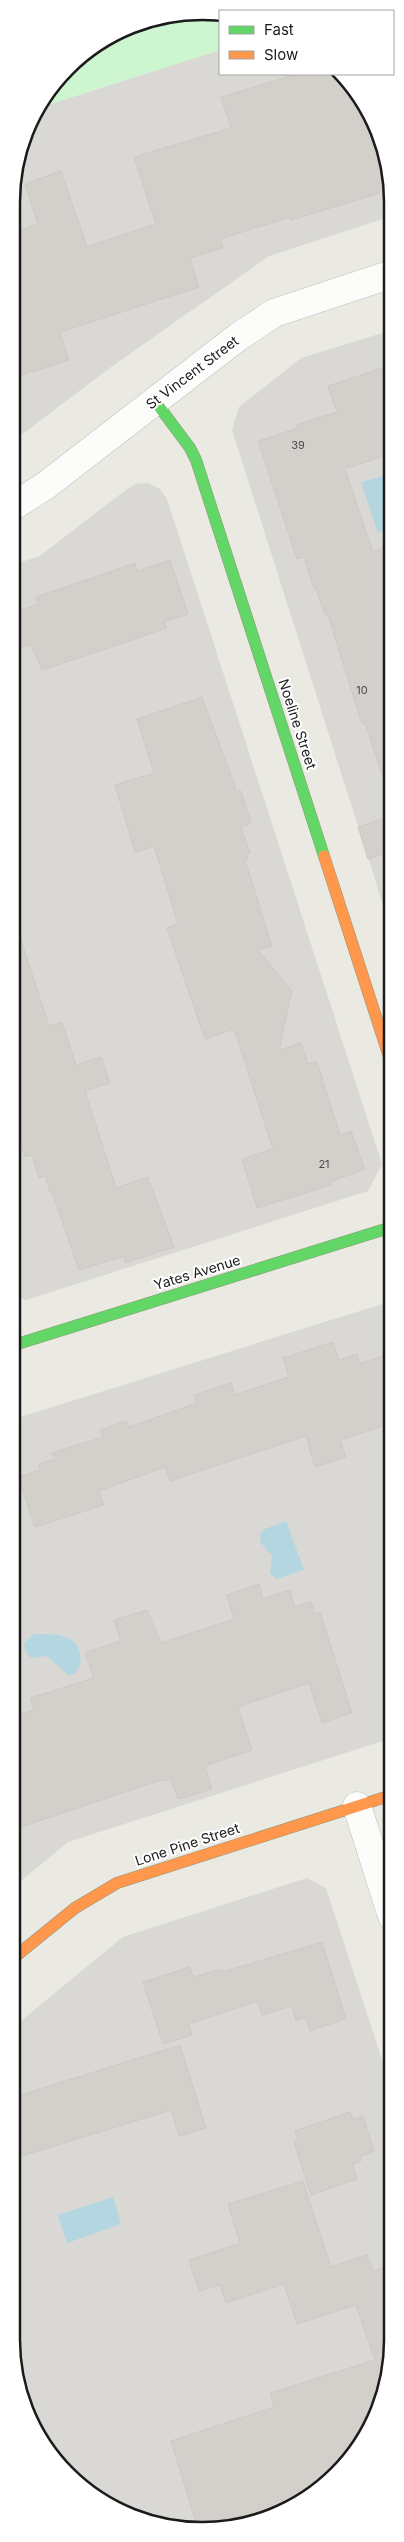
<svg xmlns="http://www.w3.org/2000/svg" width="404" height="2542" font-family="Inter,sans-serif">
<rect width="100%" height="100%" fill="#eae9e2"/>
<path fill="#d9d8d4" d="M220 50V74H342L373 118 392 189V216L269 256 111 367 12 442V189L31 117 38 108Z
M392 330V933L232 430 239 407 301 358Z
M148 483 160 489 167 499 382 1164 368 1191 26 1300 11 1294 12 565 40 556 123 492 136 484Z
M392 1301V1738L68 1842 11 1889V1420Z
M307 1878 326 1888 392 2090V2353L373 2425 328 2483 264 2521 190 2530 129 2516 67 2475 26 2413 11 2340V2029L123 1937Z"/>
<path fill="#cdf5cf" d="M215 12 220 13V50L38 108 76 58 141 21Z"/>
<path fill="#b3d6e1" d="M386 475 392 494V528L378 533 361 482Z
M286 1521 304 1570 276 1579 270 1573 272 1556 261 1543 260 1534 265 1529Z
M34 1634C45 1634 64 1633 73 1641 83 1650 85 1674 68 1675L47 1656 31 1658 25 1651 24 1643Z
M113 2197 121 2224 67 2243 58 2215Z"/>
<path fill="#d3d0cb" stroke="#cdcac4" d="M297 74H342L373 118 391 185 379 189 380 193 291 220 290 217 220 239 223 248 190 258 199 287 60 332 69 360 12 378V233L38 224 25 184 61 171 87 247 156 224 134 157 231 128 221 97Z
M392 365V453L345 469 373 552 392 545V789L387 790 365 723 362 724 328 615H325L316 588 314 589 304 557 297 559 258 441 298 428 296 425 337 412 328 386Z
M170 560 188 614 164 622 167 628 42 670 31 644 20 648 12 622V614L38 604 36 597 135 563 137 571Z
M202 697 237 792 241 791 251 823 241 827 250 853 246 854 248 859 245 860 272 946 258 950 292 991 279 1050 301 1043 308 1064 317 1062 340 1135 351 1131 365 1169 330 1182 331 1185 257 1208 242 1159 273 1149 234 1029 205 1039 167 928 178 924 154 846 135 852 115 785 154 773 137 719Z
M392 816V851L368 859 358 827Z
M17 928 49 1026 62 1022 76 1065 101 1057 110 1083 85 1091 116 1188 148 1177 174 1247 126 1263 124 1256 79 1270 52 1192H50L45 1176 39 1178 32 1155 25 1157 12 1112V929Z
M333 1342 339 1360 357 1354 360 1363 392 1354V1423L340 1440 346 1457 315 1467 306 1436 170 1481 165 1467 99 1491 104 1505 35 1527 18 1477 40 1470 39 1464 55 1459 52 1453 103 1437 100 1430 126 1421 129 1427 197 1403 194 1395 231 1383 235 1395 289 1377 283 1358Z
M259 1584 263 1599 290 1590 295 1607 311 1602 316 1614 320 1612 352 1713 322 1723 309 1683 238 1707 252 1750 205 1766 212 1789 178 1799 171 1779 165 1781 164 1779 18 1828 11 1808V1717L34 1710 30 1698 94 1678 85 1653 121 1641 114 1620 147 1610 161 1643 234 1619 227 1595Z
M322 1942 346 2019 310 2031 306 2017 296 2021 292 2006 262 2015 258 2001 189 2024 192 2035 163 2044 143 1982 190 1967 193 1977 222 1969 223 1972Z
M180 2045 206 2128 179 2136 171 2110 22 2156 11 2123V2098Z
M350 2112 353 2120 363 2116 374 2151 360 2156 361 2161 352 2164 357 2179 311 2195 294 2142 298 2141 295 2131Z
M303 2181 331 2267 367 2255 373 2271 392 2265V2353L373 2425 328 2483 264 2521 198 2529 171 2441 274 2407 270 2393 375 2360 356 2305 297 2324 284 2284 226 2303 220 2285 199 2291 189 2260 240 2243 228 2204Z"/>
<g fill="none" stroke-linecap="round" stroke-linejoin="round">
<g stroke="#c2c2bf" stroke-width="29">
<path id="street" d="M12 507 45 486 238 337 274 313 392 274
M357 1806 392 1916"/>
</g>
<g stroke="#91947b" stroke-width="12">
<path id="fast" d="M155 401 190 448 196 460 324 856
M11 1346 392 1227"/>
</g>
<g stroke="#91947b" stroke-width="12">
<path id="slow" d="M324 856 392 1066
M11 1960 75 1908 117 1883 392 1795"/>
</g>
<use href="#street" stroke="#fcfcfb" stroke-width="28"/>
<use href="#fast" stroke="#63d668" stroke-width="11"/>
<use href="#slow" stroke="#ff974d" stroke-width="11"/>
</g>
<g text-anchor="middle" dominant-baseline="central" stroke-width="4" stroke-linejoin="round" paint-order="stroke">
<g font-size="11" fill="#4a4948">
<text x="298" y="445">39</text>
<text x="362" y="690">10</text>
<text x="324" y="1164">21</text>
</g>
<g font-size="14" fill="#1b1b1b" stroke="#fff">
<text transform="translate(192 372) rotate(-37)">St Vincent Street</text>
<text transform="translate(298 724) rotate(72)">Noeline Street</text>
<text transform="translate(197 1272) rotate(-17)">Yates Avenue</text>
<text transform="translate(187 1844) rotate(-18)">Lone Pine Street</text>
</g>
</g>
<path d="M0 0H404V2542H0ZM202 20H202A182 182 0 0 1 384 202V2340A182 182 0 0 1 202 2522H202A182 182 0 0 1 20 2340V202A182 182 0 0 1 202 20Z" fill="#fff" fill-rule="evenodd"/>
<path fill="none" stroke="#1b1b1b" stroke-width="2.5" d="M202 20H202A182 182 0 0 1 384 202V2340A182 182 0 0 1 202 2522H202A182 182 0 0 1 20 2340V202A182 182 0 0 1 202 20Z"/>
<rect x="219" y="10" width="175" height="65" fill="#ffffff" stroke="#a4a4a4"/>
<rect x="229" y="26" width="25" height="8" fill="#63d668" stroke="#a4a4a4"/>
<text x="264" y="35" font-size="15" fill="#1b1b1b">Fast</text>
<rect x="229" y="51" width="25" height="8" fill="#ff974d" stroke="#a4a4a4"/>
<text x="264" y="60" font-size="15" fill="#1b1b1b">Slow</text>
</svg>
